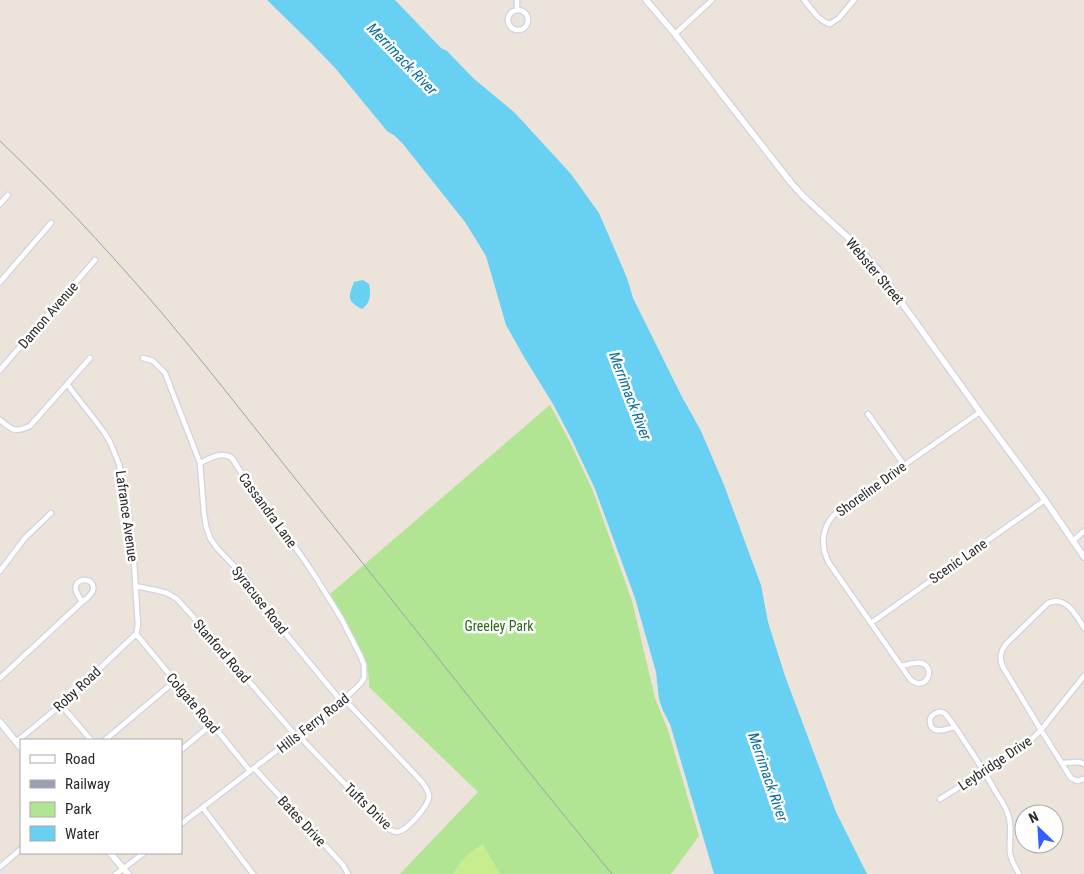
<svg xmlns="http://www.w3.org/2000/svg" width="1084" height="874" font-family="'Roboto Condensed',sans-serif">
<rect width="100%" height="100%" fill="#ece3da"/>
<path fill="#b1e593" d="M550 405 570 442 593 491 632 601 655 698 668 730 699 836 671 874H400L478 792 369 687C372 662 343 616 330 594Z"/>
<path fill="#c7ed8f" d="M483 844 500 874H453C460 861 470 851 483 844Z"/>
<path fill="#68d1f3" d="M267 0H395L441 48 447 51 473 78 515 113 571 174 599 213 627 278 633 298 681 395 701 431 724 485 761 585 768 622 785 676 836 812 867 874H714L670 724 663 711 659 699 656 672 635 598 595 489 572 440 553 404 524 357 506 325 486 256 465 222 403 144 395 136 387 131 336 69 311 43Z
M363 280 369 284C371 293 371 303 362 309 347 301 348 298 354 282Z"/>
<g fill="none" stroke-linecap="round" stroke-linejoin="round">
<g stroke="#cfd3e2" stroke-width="7">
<path id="street" d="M804 0C812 9 818 21 830 24L839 18 854 0
M508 20a10 10 0 1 1 20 0a10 10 0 1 1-20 0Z
M517 10V0
M675 34 712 0
M0 204 8 195
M0 282 51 223
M143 358 153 361 165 373 200 463 204 513 206 526 210 538 217 548 248 581 262 605 341 701
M0 370 95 260
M67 384 104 432 110 442 119 464 129 516 133 546 138 626 136 634
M868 414 904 465
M0 420C12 430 15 433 30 426L90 358
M1073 541 1084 531
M0 571 25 538 51 513
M135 586 155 590 167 593 177 599 212 638 296 736
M871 623 1045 500
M1084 628C1076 615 1066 595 1048 603L1006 644C1000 652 999 659 1003 667L1041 730 1071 778 1077 781 1084 779
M136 634 175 681 212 724 250 771
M901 666C907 665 915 662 921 663 937 667 926 694 910 679L829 563C819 544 822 523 840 510L980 412
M0 678 82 602C86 599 92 595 93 590 96 576 72 577 76 591 78 595 80 599 82 602
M61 705 91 740
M955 727C947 729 930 736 930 721 930 719 931 716 933 715 936 712 941 711 944 713 949 716 966 744 971 751 980 765 989 779 997 794 1002 801 1007 809 1009 818 1012 829 1009 841 1010 853 1011 860 1015 867 1019 874
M298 735 386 827C389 829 393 832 397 832 407 831 428 806 429 797 429 791 425 786 422 782L344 699
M105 740 175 681
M16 742 61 705 136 634
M181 750 212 724
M1062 763 1079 762 1084 764
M254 768 343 865 348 874
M940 799 1015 752 1031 740 1041 730 1084 676
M203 808 253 874
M181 824 344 699 355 689 361 683 364 678V665L360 655 341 618 315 576 298 551 260 503 232 458C222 451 210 458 200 463
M0 867 21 849
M116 874 144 853"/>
</g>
<g stroke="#cfd3e2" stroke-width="8">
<path id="secondary" d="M646 0 675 34 792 184 804 197 856 245 879 271 980 412 1045 500 1084 557
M0 722 21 748
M110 853 128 874"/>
</g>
<use href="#street" stroke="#fff" stroke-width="4.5"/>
<use href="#secondary" stroke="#fff" stroke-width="5.5"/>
<path stroke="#9ca0b4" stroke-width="1" d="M0 141C44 183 86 227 126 272 181 333 231 398 282 462 392 599 500 738 612 874"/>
</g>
<g text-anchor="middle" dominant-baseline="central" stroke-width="5" stroke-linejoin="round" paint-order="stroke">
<g font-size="14" fill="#292929" stroke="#fff">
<text transform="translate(875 271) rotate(50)">Webster Street</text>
<text transform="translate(48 315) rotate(-49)">Damon Avenue</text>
<text transform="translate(871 489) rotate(-36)">Shoreline Drive</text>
<text transform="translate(268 510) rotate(54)">Cassandra Lane</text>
<text transform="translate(127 516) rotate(82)">Lafrance Avenue</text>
<text transform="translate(958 561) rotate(-35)">Scenic Lane</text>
<text transform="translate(260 600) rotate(52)">Syracuse Road</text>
<text transform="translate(222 651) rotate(49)">Stanford Road</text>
<text transform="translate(77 689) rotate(-43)">Roby Road</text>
<text transform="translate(193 703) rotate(50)">Colgate Road</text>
<text transform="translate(313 723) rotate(-38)">Hills Ferry Road</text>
<text transform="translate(995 763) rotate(-34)">Leybridge Drive</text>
<text transform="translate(368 806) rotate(44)">Tufts Drive</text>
<text transform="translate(302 821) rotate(47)">Bates Drive</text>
</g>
<g font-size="14" fill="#2a6817" stroke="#fff">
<text x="499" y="626">Greeley Park</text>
</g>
<g font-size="15" font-style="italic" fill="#086d9d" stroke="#fff">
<text transform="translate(402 59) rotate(46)">Merrimack River</text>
<text transform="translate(630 396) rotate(69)">Merrimack River</text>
<text transform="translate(768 777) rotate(71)">Merrimack River</text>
</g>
</g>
<rect x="20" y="739" width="162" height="115" fill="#ffffff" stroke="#a9a9a9"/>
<rect x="30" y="755" width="25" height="8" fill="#ffffff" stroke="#a9a9a9"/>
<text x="65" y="764" font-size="15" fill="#292929">Road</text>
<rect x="30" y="780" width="25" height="8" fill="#9ca0b4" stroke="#a9a9a9"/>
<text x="65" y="789" font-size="15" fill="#292929">Railway</text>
<rect x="30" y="802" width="25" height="15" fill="#b1e593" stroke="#a9a9a9"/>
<text x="65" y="814" font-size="15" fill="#292929">Park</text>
<rect x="30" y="826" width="25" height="15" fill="#68d1f3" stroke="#a9a9a9"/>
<text x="65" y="839" font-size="15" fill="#292929">Water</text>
<g transform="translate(1039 829) rotate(335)"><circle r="24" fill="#ffffff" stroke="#a9a9a9"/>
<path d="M0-4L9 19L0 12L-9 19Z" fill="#335eff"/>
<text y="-8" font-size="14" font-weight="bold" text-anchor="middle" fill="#292929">N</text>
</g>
</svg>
